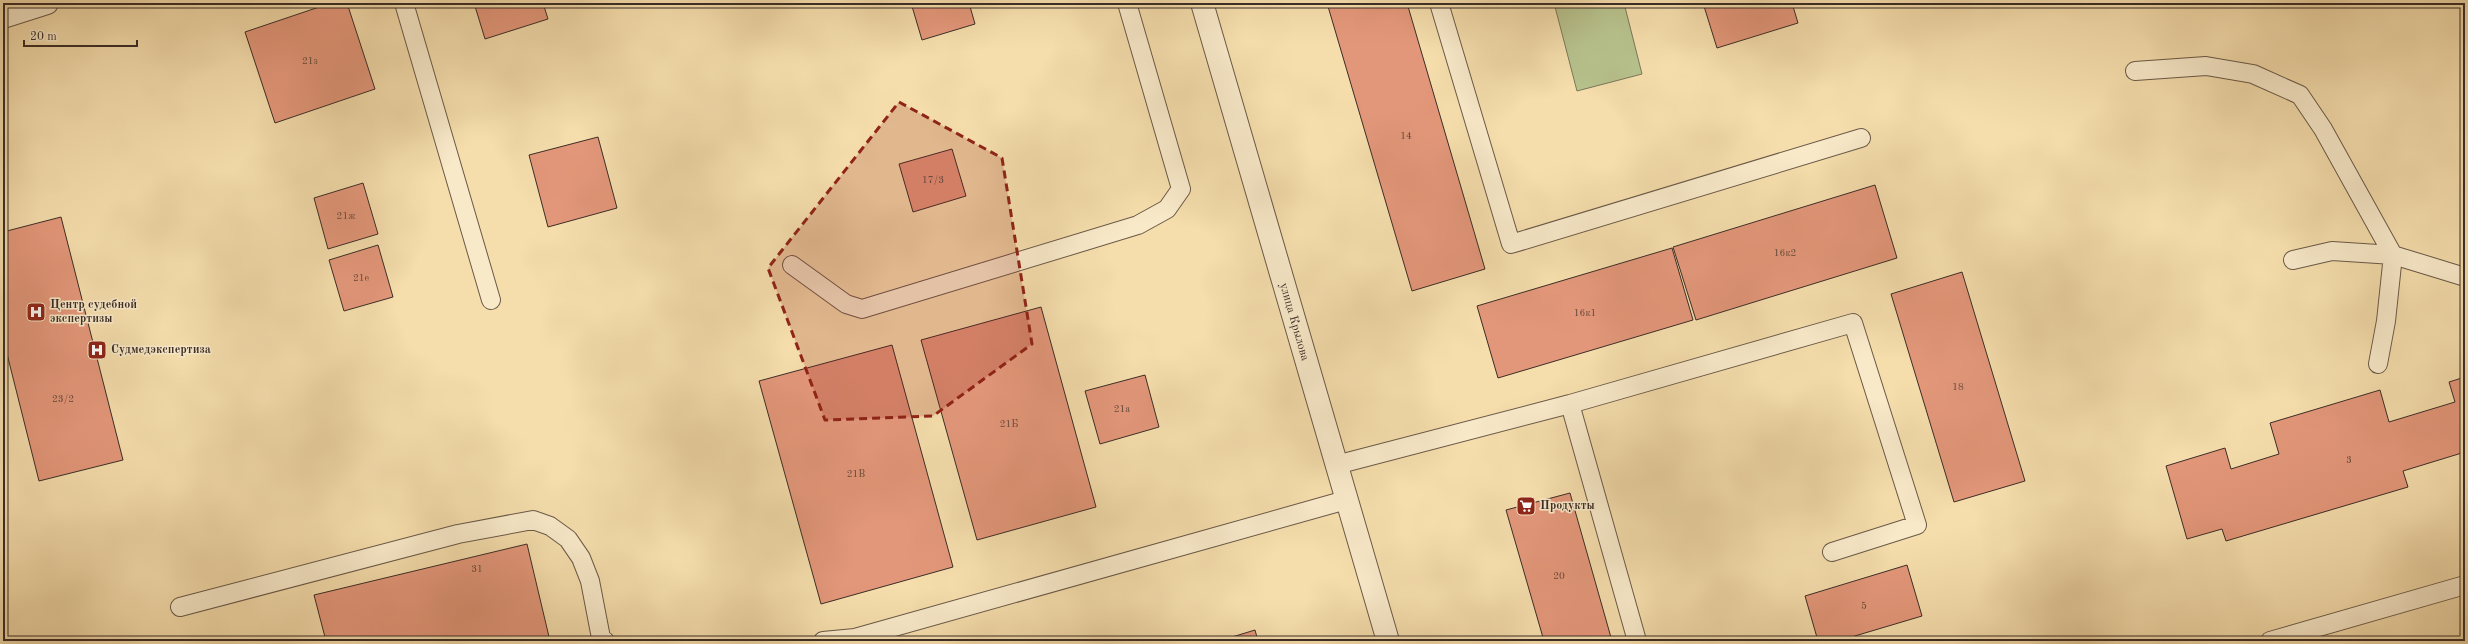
<svg xmlns="http://www.w3.org/2000/svg" width="2468" height="644" font-family="'Old Standard TT',serif">
<rect width="100%" height="100%" fill="#f5ddac"/>
<filter id="stains"><feTurbulence type="fractalNoise" baseFrequency=".005" numOctaves="4"/><feColorMatrix values="0 0 0 0 .2 0 0 0 0 .09 0 0 0 0 .02 0 0 0 .5 -.17"/></filter>
<radialGradient id="worn" r=".72"><stop offset=".6" stop-color="#630" stop-opacity="0"/><stop offset="1" stop-color="#630" stop-opacity=".3"/></radialGradient>
<path fill="#b7c28d" stroke="#79785a" d="M1554 3H1624L1642 74 1577 91Z"/>
<path fill="#e3977a" stroke="#3b2d26" d="M331 3H347L375 89 275 123 245 32Z
M474 3H543L548 19 485 39Z
M911 3H969L975 24 922 40Z
M1327 3H1407L1485 269 1412 291Z
M1703 3H1792L1798 23 1717 48Z
M598 137 617 208 548 227 529 155Z
M952 149 966 196 913 212 899 164Z
M363 183 378 234 328 249 314 198Z
M1875 185 1897 258 1696 320 1673 247Z
M61 217 123 460 39 481 3 338V232Z
M378 245 393 297 344 311 329 260Z
M1672 248 1693 320 1498 378 1477 306Z
M1962 272 2025 481 1954 502 1891 294Z
M1041 307 1096 507 977 540 921 340Z
M892 345 953 567 821 604 759 381Z
M1145 375 1159 427 1100 444 1085 391Z
M2465 377V452L2403 471 2408 487 2226 541 2222 529 2187 539 2166 466 2225 448 2231 469 2279 454 2270 423 2380 390 2389 422 2455 402 2449 382Z
M1570 493 1612 641H1544L1506 510Z
M527 544 550 641H326L314 595Z
M1907 565 1922 616 1838 641H1818L1805 596Z
M1255 630 1258 641H1219Z"/>
<g fill="none" stroke-linecap="round" stroke-linejoin="round">
<g stroke="#6a5948" stroke-width="20">
<path id="service" d="M404 3 491 300
M1439 3 1511 244 1861 138
M2135 71 2206 66 2253 74 2300 95 2323 129 2393 255 2465 277
M2293 260 2332 251 2393 255 2386 321 2378 364
M792 265 846 304 862 309 1138 225 1167 209 1181 189 1127 3
M1570 404 1637 641
M1336 465 1570 404 1853 323 1917 525 1832 552
M180 607 458 534 533 520 550 526 568 539 581 558 590 581 601 638 605 641
M823 641 855 638
M856 641 855 638 1346 500
M2270 641 2465 585"/>
</g>
<g stroke="#6a5948" stroke-width="24">
<path id="tertiary" d="M1202 3 1388 641
M3 17 47 3"/>
</g>
<use href="#service" stroke="#f8e9c9" stroke-width="18"/>
<use href="#tertiary" stroke="#f8e9c9" stroke-width="22"/>
</g>
<path fill="#8f2418" fill-opacity="0.2" stroke="#8f2418" stroke-width="3" stroke-dasharray="8 5" stroke-linejoin="round" d="M899 102 1002 158 1032 344 933 416 825 420 768 268Z"/>
<defs>
<g id="hospital-square" transform="scale(1)"><rect x="-9" y="-9" width="18" height="18" rx="4" fill="#8f2418" stroke="#f8e9c9"/><path d="M-5-5h3v3.5h4V-5h3V5h-3V1.5h-4V5h-3Z" fill="#fff"/></g>
<g id="supermarket-square" transform="scale(1)"><rect x="-9" y="-9" width="18" height="18" rx="4" fill="#8f2418" stroke="#f8e9c9"/><path d="M-6-5.5h2.5l.6 2H6L4.5 2H-2.5L-4.4-4H-6ZM-1.5 3.2a1.3 1.3 0 1 0 .1 0ZM3 3.2a1.3 1.3 0 1 0 .1 0Z" fill="#fff"/></g>
</defs>
<g fill-rule="evenodd">
<use href="#hospital-square" x="36" y="312"/>
<use href="#hospital-square" x="97" y="350"/>
<use href="#supermarket-square" x="1526" y="506"/>
</g>
<g text-anchor="middle" dominant-baseline="central" stroke-width="3" stroke-linejoin="round" paint-order="stroke">
<g font-size="10" fill="#65483b">
<text x="310" y="61">21з</text>
<text x="1406" y="136">14</text>
<text x="933" y="180">17/3</text>
<text x="346" y="216">21ж</text>
<text x="1785" y="253">16к2</text>
<text x="361" y="278">21е</text>
<text x="1585" y="313">16к1</text>
<text x="1958" y="387">18</text>
<text x="63" y="399">23/2</text>
<text x="1122" y="409">21а</text>
<text x="1009" y="424">21Б</text>
<text x="2349" y="460">3</text>
<text x="856" y="474">21В</text>
<text x="477" y="569">31</text>
<text x="1559" y="576">20</text>
<text x="1864" y="606">5</text>
</g>
<g font-size="12" font-weight="bold" fill="#3b2d26" stroke="#f8e9c9" text-anchor="start">
<text x="50" y="305">Центр судебной<tspan x="50" dy="14">экспертизы</tspan></text>
<text x="111" y="350">Судмедэкспертиза</text>
<text x="1540" y="506">Продукты</text>
</g>
<g font-size="12" fill="#3b2d26" stroke="#f8e9c9">
<text transform="translate(1294 322) rotate(74)">улица Крылова</text>
</g>
</g>
<rect width="2468" height="644" fill="none" stroke="#f5ddac" stroke-width="16"/>
<rect x="4" y="4" width="2460" height="636" fill="none" stroke="#3b2d26" stroke-width="2"/>
<rect x="8" y="8" width="2452" height="628" fill="none" stroke="#3b2d26"/>
<path d="M24 40v6h113v-6" fill="none" stroke="#3b2d26" stroke-width="2"/>
<text x="30" y="40" font-size="12" fill="#3b2d26" stroke="#f8e9c9" stroke-width="3" paint-order="stroke">20 m</text>
<rect width="100%" height="100%" filter="url(#stains)"/>
<rect width="100%" height="100%" fill="url(#worn)"/>
</svg>
